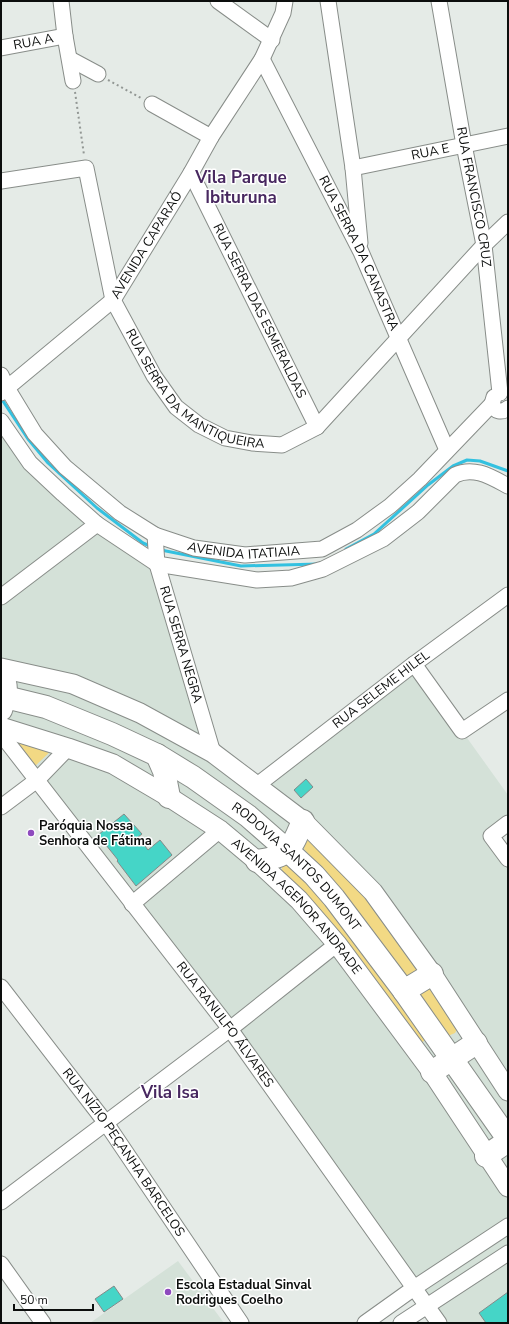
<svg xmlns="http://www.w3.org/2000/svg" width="509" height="1324" font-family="'Nunito Sans',sans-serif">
<rect width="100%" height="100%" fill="#e5ebe7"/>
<path fill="#d4e1d8" d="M1 421 30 463 157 564 213 753 256 786 414 664 508 795V822L491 836 508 859V1323H436L259 1074 1 735Z
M178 1261 224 1323H90Z"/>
<path fill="#f2d984" d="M14 741 53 749 34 767Z
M308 840H313L320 846 366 899 416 965V972L406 977 348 900 304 849 305 844Z
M285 860 326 898 425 1034 424 1041 419 1044 335 932 282 871V866Z
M430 987 458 1027 455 1033 448 1036 415 996Z"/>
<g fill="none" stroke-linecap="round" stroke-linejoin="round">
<path stroke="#33c1e0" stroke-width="3" d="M1 398 28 439 48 463 97 508 143 543 150 546
M346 549 374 534 428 485 453 466 467 460 480 461 508 471
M161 550 241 566 318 564"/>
</g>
<path fill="#45d5c7" stroke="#838a89" d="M306 779 313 787 301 798 294 790Z
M124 814 142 834 138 837 148 850 160 840 172 855 136 886 117 861 118 860 98 835Z
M114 1286 123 1299 104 1312 95 1299Z
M508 1292V1323H486L479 1313Z"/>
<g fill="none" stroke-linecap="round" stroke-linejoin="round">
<g stroke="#888d89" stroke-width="17">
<g id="minor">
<path d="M61 1 65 36 73 81"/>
<path d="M218 1 272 40"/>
<path d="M328 1 353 168 360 243"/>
<path id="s1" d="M439 1 464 145 484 245 500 393"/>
<path id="s2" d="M1 48 65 36"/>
<path d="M70 59 98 74"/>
<path id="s3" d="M262 59 361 252 447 450"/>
<path d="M152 104 211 137"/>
<path id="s4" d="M353 168 508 136"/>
<path id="s5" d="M191 173 317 427"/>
<path id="s6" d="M1 181 86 168 113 300 154 376 176 407 199 425 225 438 252 443 282 445 317 427 484 245 508 222"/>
<path id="s7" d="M1 375 7 388 35 434 65 467 120 513 155 535 194 548 245 555 322 549 357 530 390 506 420 479 492 404"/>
<path id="s8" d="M1 393 113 300 191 173 211 137 262 59 283 13 285 1"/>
<path d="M494 397 492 404C495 412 502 413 508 408"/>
<path d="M1 421 30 463 63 494 97 524 157 564 257 580 291 578 323 569 383 539 418 512 455 475C474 466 491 477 508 486"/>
<path id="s9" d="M155 535 157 564 213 753"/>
<path d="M1 597 97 524"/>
<path d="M414 664 462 731 508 700"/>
<path id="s10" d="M1 734 230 1029 439 1323"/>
<path id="s11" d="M256 786 414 664 508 595"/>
<path d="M1 807 37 780 68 748"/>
<path d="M508 823 491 836 508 859"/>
<path d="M132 904 220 830"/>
<path id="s12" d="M1 987 106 1123 241 1323"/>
<path d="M1 1202 230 1029 337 944"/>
<path d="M1 1264 43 1323"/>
<path d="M365 1323 414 1288 508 1226"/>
<path d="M401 1323 508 1253"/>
</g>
</g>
<g stroke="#888d89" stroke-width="21">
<g id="major">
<path d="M1 668 73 684 140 713 213 753 303 821 373 892 432 974 508 1091"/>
<path id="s13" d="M1 727 68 748 113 764 169 797 220 830 257 861 299 900 337 944 432 1072 508 1187"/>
</g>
</g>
<g stroke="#888d89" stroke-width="24">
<g id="highway">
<path d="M1 673C9 687 6 696 1 710"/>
<path id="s14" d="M1 696 46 707 112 734 157 755 193 777 248 816 288 851 314 875 334 898 404 991 508 1139"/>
<path d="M157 755 164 771 169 797"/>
<path d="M257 861C290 857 291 849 303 821"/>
<path d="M404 991 432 974"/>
<path d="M432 1072 476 1043"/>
<path d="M486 1156 508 1141"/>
</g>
</g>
<path stroke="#929794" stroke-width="2" stroke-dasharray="2 3" stroke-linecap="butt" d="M108 80 141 98
M75 92 84 155"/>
<use href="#minor" stroke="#fff" stroke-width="15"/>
<use href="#major" stroke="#fff" stroke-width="19"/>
<use href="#highway" stroke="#fff" stroke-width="22"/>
</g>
<g fill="#8e4abe" stroke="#fff" stroke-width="1.5">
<circle cx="31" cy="833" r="4"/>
<circle cx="168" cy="1292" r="4"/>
</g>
<g text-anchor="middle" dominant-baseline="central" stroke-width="3" stroke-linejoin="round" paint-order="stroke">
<g font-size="13" fill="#0c0e0d" stroke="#fff">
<text stroke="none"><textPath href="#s2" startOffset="33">RUA A</textPath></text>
<text stroke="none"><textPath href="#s4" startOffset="79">RUA E</textPath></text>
<text stroke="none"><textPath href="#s1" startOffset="199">RUA FRANCISCO CRUZ</textPath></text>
<text stroke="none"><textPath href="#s8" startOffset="210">AVENIDA CAPARAÓ</textPath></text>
<text stroke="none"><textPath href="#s3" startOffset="217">RUA SERRA DA CANASTRA</textPath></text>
<text stroke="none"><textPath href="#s5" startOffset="154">RUA SERRA DAS ESMERALDAS</textPath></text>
<text stroke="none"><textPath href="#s6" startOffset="349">RUA SERRA DA MANTIQUEIRA</textPath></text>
<text stroke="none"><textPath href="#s7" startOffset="317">AVENIDA ITATIAIA</textPath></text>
<text stroke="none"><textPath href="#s9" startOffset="113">RUA SERRA NEGRA</textPath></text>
<text stroke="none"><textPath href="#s11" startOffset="158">RUA SELEME HILEL</textPath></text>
<text stroke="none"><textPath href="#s14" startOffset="347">RODOVIA SANTOS DUMONT</textPath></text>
<text stroke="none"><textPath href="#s13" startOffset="352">AVENIDA AGENOR ANDRADE</textPath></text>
<text stroke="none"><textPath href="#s10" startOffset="367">RUA RANULFO ÁLVARES</textPath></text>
<text stroke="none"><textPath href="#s12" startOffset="206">RUA NÍZIO PEÇANHA BARCELOS</textPath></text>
</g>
<g font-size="13" font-weight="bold" fill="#0c0e0d" stroke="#fff" text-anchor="start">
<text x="39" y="826">Paróquia Nossa<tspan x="39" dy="15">Senhora de Fátima</tspan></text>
<text x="176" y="1285">Escola Estadual Sinval<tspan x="176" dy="15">Rodrigues Coelho</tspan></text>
</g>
<g font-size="17" font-weight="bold" fill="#482860" stroke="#fff">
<text x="241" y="177">Vila Parque<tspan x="241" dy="20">Ibituruna</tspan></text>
<text x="170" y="1092">Vila Isa</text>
</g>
</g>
<rect width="509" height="1324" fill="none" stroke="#0c0e0d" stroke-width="4"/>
<path d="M14 1304v6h79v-6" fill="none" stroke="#0c0e0d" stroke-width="2"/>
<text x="20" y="1304" font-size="12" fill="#0c0e0d" stroke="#ffffff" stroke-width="3" paint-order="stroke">50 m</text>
</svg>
